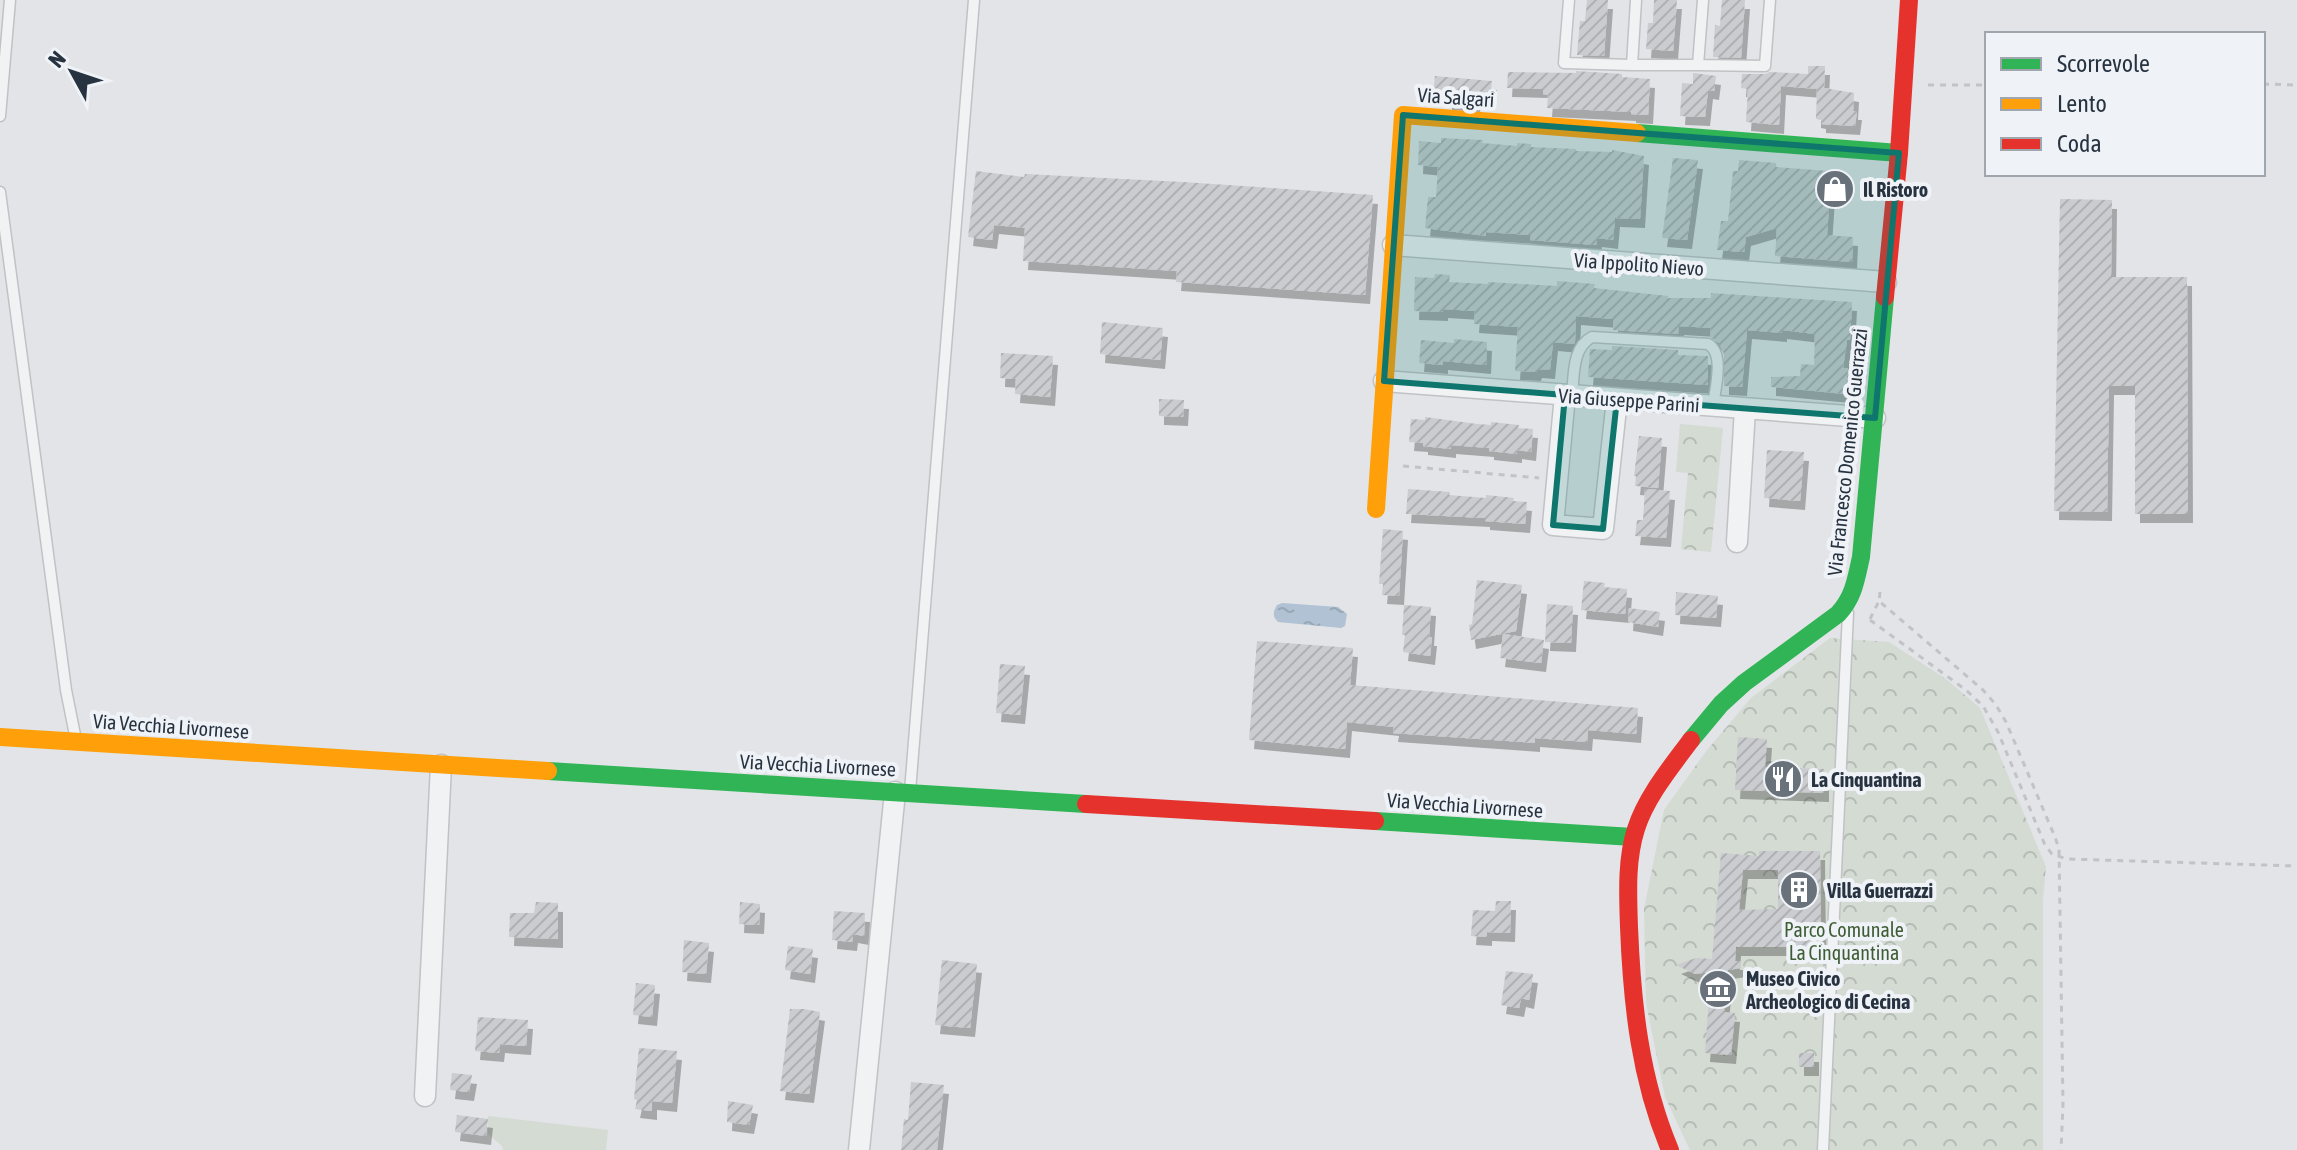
<svg xmlns="http://www.w3.org/2000/svg" width="2297" height="1150" font-family="'Asap Condensed',sans-serif">
<defs>
<pattern id="park-crowns" width="20" height="18" patternUnits="userSpaceOnUse" patternTransform="scale(2)"><rect width="20" height="18" fill="#d3dbd2"/><path d="M2 6a3 3 0 1 1 6 0M12 15a3 3 0 1 1 6 0" fill="none" stroke="#b5bcb6"/></pattern>
<pattern id="water-ripples" width="26" height="14" patternUnits="userSpaceOnUse" patternTransform="scale(2)"><rect width="26" height="14" fill="#b0c2d3"/><path d="M2 4q2-2 4 0t4 0M15 11q2-2 4 0t4 0" fill="none" stroke="#97a7b6"/></pattern>
<pattern id="building-hatch" width="6" height="6" patternUnits="userSpaceOnUse" patternTransform="scale(2)"><rect width="6" height="6" fill="#cacccf"/><path d="M-1 1l2-2M0 6l6-6M5 7l2-2" fill="none" stroke="#aeb0b3"/></pattern>
<filter id="shadow"><feDropShadow dx="5" dy="9" stdDeviation="0" flood-color="#0004"/></filter>
</defs>
<rect width="100%" height="100%" fill="#e2e4e7"/>
<path fill="#d3dbd2" d="M488 1116 608 1130 606 1150H503L502 1146 488 1134Z"/>
<path fill="url(#park-crowns)" d="M1680 424 1723 428 1711 552 1681 549 1688 473 1676 472Z
M1830 638 1889 642 1946 679 1980 708 2046 867 2043 899V1150H1690L1665 1097 1646 1003 1644 909 1664 810 1707 750 1751 698Z"/>
<path fill="url(#water-ripples)" d="M1282 603 1338 607 1347 614 1345 626 1341 628 1278 622C1272 616 1273 612 1277 605Z"/>
<path fill="url(#building-hatch)" fill-rule="evenodd" filter="url(#shadow)" d="M1587 0H1608L1604 56 1577 55 1580 21H1585Z
M1654 0H1677L1673 51 1646 49 1648 23H1653Z
M1722 0H1745L1741 58 1713 57 1715 25 1720 26Z
M1808 66H1825L1824 88 1854 93 1853 111H1857L1855 126 1821 124V120L1816 119 1817 89 1781 86 1779 125 1746 122 1748 89 1741 88 1742 74H1765L1770 72 1808 74Z
M1576 71 1622 74V77L1650 79 1648 115 1631 114V112L1547 108 1548 95 1543 94V89L1507 88 1508 72 1576 73Z
M1693 73 1716 76 1714 91 1708 90 1705 117 1680 116 1682 83 1693 84Z
M1435 76 1492 81 1490 98H1476L1475 103 1447 101V95L1433 94Z
M1441 138 1483 140 1482 143 1517 146V143L1531 144V147L1576 149V151L1612 152V150L1644 156 1640 219 1615 218 1613 240 1597 238 1596 245 1530 240 1531 235 1486 232V236L1425 228 1428 197H1436L1438 167 1418 165 1419 141 1441 143Z
M1673 158 1698 160 1687 240 1662 238Z
M1739 160 1776 163V167L1828 171 1827 192H1830L1827 235 1853 237 1852 262 1775 256 1777 228 1746 237 1744 252 1717 250 1721 221H1728L1733 171H1738Z
M976 171 1024 177 1025 174 1183 182 1373 195 1365 295 1176 282 1177 271 1023 261 1025 228 994 225 992 240 968 237Z
M2060 199 2112 200 2111 277H2187L2188 514H2135V386H2109L2107 512 2054 511Z
M1435 274 1450 275 1449 282 1488 284V282L1557 286V281L1595 284 1594 288 1668 296V298H1711V293L1852 302 1850 340H1847L1843 368H1848L1845 394 1771 387V377L1800 376 1801 364 1814 365 1815 334 1782 330V333L1747 330 1742 387 1724 386V354L1719 343 1710 337 1711 328 1679 326 1678 334 1613 330V319L1576 316 1575 341 1574 344 1553 342 1550 370 1537 369 1536 372 1515 371 1518 327 1474 324 1475 311 1443 309V312L1414 311 1415 277 1434 278Z
M1102 322 1163 328 1160 360 1100 354Z
M1454 339 1487 342 1486 365 1443 361V365L1419 363 1421 340 1454 343Z
M1612 346 1678 350V355L1708 356V385L1588 377 1590 349 1612 350Z
M1001 353 1053 356 1050 397 1015 394 1016 379 1000 378Z
M1159 399 1184 400 1183 417 1159 416Z
M1425 417 1477 424 1491 425V422L1519 425 1518 428 1533 429 1531 452 1517 450V454L1489 451V448L1451 445V449L1423 446V443L1409 442 1411 419 1425 420Z
M1639 436 1662 438 1658 488 1635 486 1636 476H1634Z
M1767 450 1804 452 1800 501 1764 498Z
M1408 489 1450 492 1449 495 1486 498V495L1505 497 1514 498 1513 501 1527 502 1525 524 1485 521V518L1406 514Z
M1645 489 1670 491 1666 538 1635 536 1637 520H1643Z
M1383 529 1403 531 1399 596 1382 595 1383 584H1379Z
M1477 580 1522 585 1516 631 1471 640 1469 625 1472 624Z
M1584 581 1605 583 1604 587 1627 589 1625 614 1581 610Z
M1676 592 1718 596 1716 618 1675 615Z
M1547 604 1573 606 1571 643 1545 642Z
M1404 605 1431 607 1429 637H1432L1430 656 1403 652 1405 635H1402Z
M1629 608 1660 612 1658 627 1628 622Z
M1503 634 1544 640 1541 663 1500 658Z
M1257 641 1353 648 1350 685 1638 708 1636 734 1588 730 1587 742 1535 738V743L1393 733 1394 727 1347 722 1345 749 1249 740Z
M1000 664 1025 666 1020 715 996 713Z
M1738 737 1767 739 1765 767 1824 769V793L1735 790Z
M1759 851H1820L1821 947H1736L1735 961H1741V968L1728 970 1724 1012 1735 1013 1731 1055 1705 1053 1711 972 1695 974 1676 965 1696 958 1712 959 1721 853 1759 856ZM1743 870H1778V909L1739 910Z
M1496 901H1511L1510 933 1487 932V937L1471 936 1473 910 1495 911Z
M536 902 558 903V939L509 937 510 913H534Z
M740 902 760 904 759 925 739 924Z
M834 911 865 913 864 936 853 934 852 942 832 940Z
M684 940 709 943 706 974 682 972Z
M788 946 813 949 810 974 785 970Z
M942 960 977 964 970 1028 935 1025Z
M1506 971 1533 974 1529 1000 1521 998 1519 1008 1501 1005Z
M636 983 655 985 652 1017 633 1015Z
M790 1009H804L820 1012 809 1094 780 1091Z
M478 1017 528 1020 526 1046 500 1044 499 1053 475 1051Z
M639 1048 677 1051 672 1103 652 1101V1111L635 1109 637 1100 634 1099Z
M1799 1053H1814V1067H1799Z
M452 1073 472 1075 469 1092 450 1090Z
M911 1082 944 1085 937 1150H901L904 1119 908 1120Z
M728 1101 753 1105 749 1125 727 1122Z
M457 1115 488 1119 486 1136 455 1132Z"/>
<g fill="none" stroke-linecap="round" stroke-linejoin="round">
<g stroke="#c0c2c5" stroke-width="13">
<path id="lane" d="M1569 0 1564 63 1632 65 1636 0
M1632 65H1698L1703 0
M1698 65 1765 66 1770 0
M0 116 10 0
M0 192 66 690 76 740
M1572 396C1574 376 1572 347 1592 337L1708 344C1725 353 1715 389 1713 406
M910 791 974 0
M1823 1150 1848 613"/>
</g>
<g stroke="#c0c2c5" stroke-width="23">
<path id="street" d="M1393 245 1886 282
M1384 381 1875 418
M1565 395 1553 525 1603 529 1617 399
M1737 542 1745 409
M425 1096 441 765
M859 1150 895 792"/>
</g>
<path stroke="#c1c3c7" stroke-width="3" stroke-dasharray="6 6" stroke-linecap="butt" d="M2263 84 2297 85
M1928 85H1987
M1403 466 1539 478
M1880 592 1879 601 1983 690 1996 705 2006 722 2055 837 2059 849 2063 1105 2061 1150
M1870 619 1879 601
M1870 620 1966 690 1983 706 1998 732 2045 845 2052 854 2067 859 2297 866"/>
<use href="#lane" stroke="#f1f2f4" stroke-width="10"/>
<use href="#street" stroke="#f1f2f4" stroke-width="20"/>
<path stroke="#30b455" stroke-width="18" d="M1637 133 1899 153
M1691 740 1721 704 1744 683 1838 614C1854 597 1856 579 1861 557L1885 297
M548 771 1086 804
M1375 821 1633 837"/>
<path stroke="#ff9f0a" stroke-width="18" d="M1376 509 1403 115 1637 133
M0 737 548 771"/>
<path stroke="#e5322d" stroke-width="18" d="M1885 297 1899 153 1909 0
M1086 804 1375 821
M1670 1150C1640 1079 1632 1004 1629 927 1628 895 1626 860 1636 829 1646 797 1671 767 1691 740"/>
</g>
<path fill="#0f766e" fill-opacity="0.2" stroke="#0f766e" stroke-width="6" stroke-linejoin="round" d="M1403 115 1899 153 1875 418 1617 399 1603 529 1553 525 1565 395 1384 381Z"/>
<defs>
<g id="shop-disc" transform="scale(2)"><circle r="9.5" fill="#69717b" stroke="#eff3f7"/><path d="M-5-2.5h2.3a2.7 3.5 0 0 1 5.4 0H5L5.5 6h-11ZM-1.5-2.5h3a1.5 2.3 0 0 0-3 0Z" fill="#fff"/></g>
<g id="restaurant-disc" transform="scale(2)"><circle r="9.5" fill="#69717b" stroke="#eff3f7"/><path d="M-5-6h1v4h1v-4h1v4h1v-4h1v5L-1.5 .5V6h-2V.5L-5-1ZM5-6V6H3V1.5H1.5Q1.5-4 5-6Z" fill="#fff"/></g>
<g id="building-disc" transform="scale(2)"><circle r="9.5" fill="#69717b" stroke="#eff3f7"/><path d="M-4-6H4V6H1V3H-1V6H-4ZM-2.5-4.3h1.7v1.8h-1.7ZM.8-4.3h1.7v1.8H.8ZM-2.5-1h1.7V.8h-1.7ZM.8-1h1.7V.8H.8Z" fill="#fff"/></g>
<g id="museum-disc" transform="scale(2)"><circle r="9.5" fill="#69717b" stroke="#eff3f7"/><path d="M0-6L6-3V-2H-6V-3ZM-5-1h2V3h-2ZM-1-1h2V3h-2ZM3-1h2V3H3ZM-6 4H6V6H-6Z" fill="#fff"/></g>
</defs>
<g fill-rule="evenodd">
<use href="#shop-disc" x="1835" y="189"/>
<use href="#restaurant-disc" x="1783" y="779"/>
<use href="#building-disc" x="1799" y="890"/>
<use href="#museum-disc" x="1718" y="989"/>
</g>
<g text-anchor="middle" dominant-baseline="central" stroke-width="8" stroke-linejoin="round" paint-order="stroke">
<g font-size="20" fill="#283341" stroke="#eff3f7">
<text transform="translate(1456 97) rotate(4)">Via Salgari</text>
<text transform="translate(1639 264) rotate(4)">Via Ippolito Nievo</text>
<text transform="translate(1629 400) rotate(4)">Via Giuseppe Parini</text>
<text transform="translate(1847 452) rotate(-84)">Via Francesco Domenico Guerrazzi</text>
<text transform="translate(171 726) rotate(4)">Via Vecchia Livornese</text>
<text transform="translate(818 765) rotate(3)">Via Vecchia Livornese</text>
<text transform="translate(1465 805) rotate(4)">Via Vecchia Livornese</text>
</g>
<g font-size="20" font-weight="bold" fill="#283341" stroke="#eff3f7" text-anchor="start">
<text x="1863" y="189">Il Ristoro</text>
<text x="1811" y="779">La Cinquantina</text>
<text x="1827" y="890">Villa Guerrazzi</text>
<text x="1746" y="978">Museo Civico<tspan x="1746" dy="23">Archeologico di Cecina</tspan></text>
</g>
<g font-size="20" fill="#3f5d35" stroke="#eff3f7">
<text x="1844" y="929">Parco Comunale<tspan x="1844" dy="23">La Cinquantina</tspan></text>
</g>
</g>
<rect x="1985" y="32" width="280" height="144" fill="#eff3f7" stroke="#9fa6ae" stroke-width="2"/>
<rect x="2001" y="58" width="40" height="12" fill="#30b455" stroke="#9fa6ae" stroke-width="2"/>
<text x="2057" y="72" font-size="24" fill="#283341">Scorrevole</text>
<rect x="2001" y="98" width="40" height="12" fill="#ff9f0a" stroke="#9fa6ae" stroke-width="2"/>
<text x="2057" y="112" font-size="24" fill="#283341">Lento</text>
<rect x="2001" y="138" width="40" height="12" fill="#e5322d" stroke="#9fa6ae" stroke-width="2"/>
<text x="2057" y="152" font-size="24" fill="#283341">Coda</text>
<g transform="translate(72 72) rotate(310)" stroke="#eff3f7" stroke-width="6" paint-order="stroke">
<path d="M0-6L14 30L0 20L-14 30Z" fill="#283341"/>
<text y="-12" font-size="22" font-weight="bold" text-anchor="middle" fill="#283341">N</text>
</g>
</svg>
